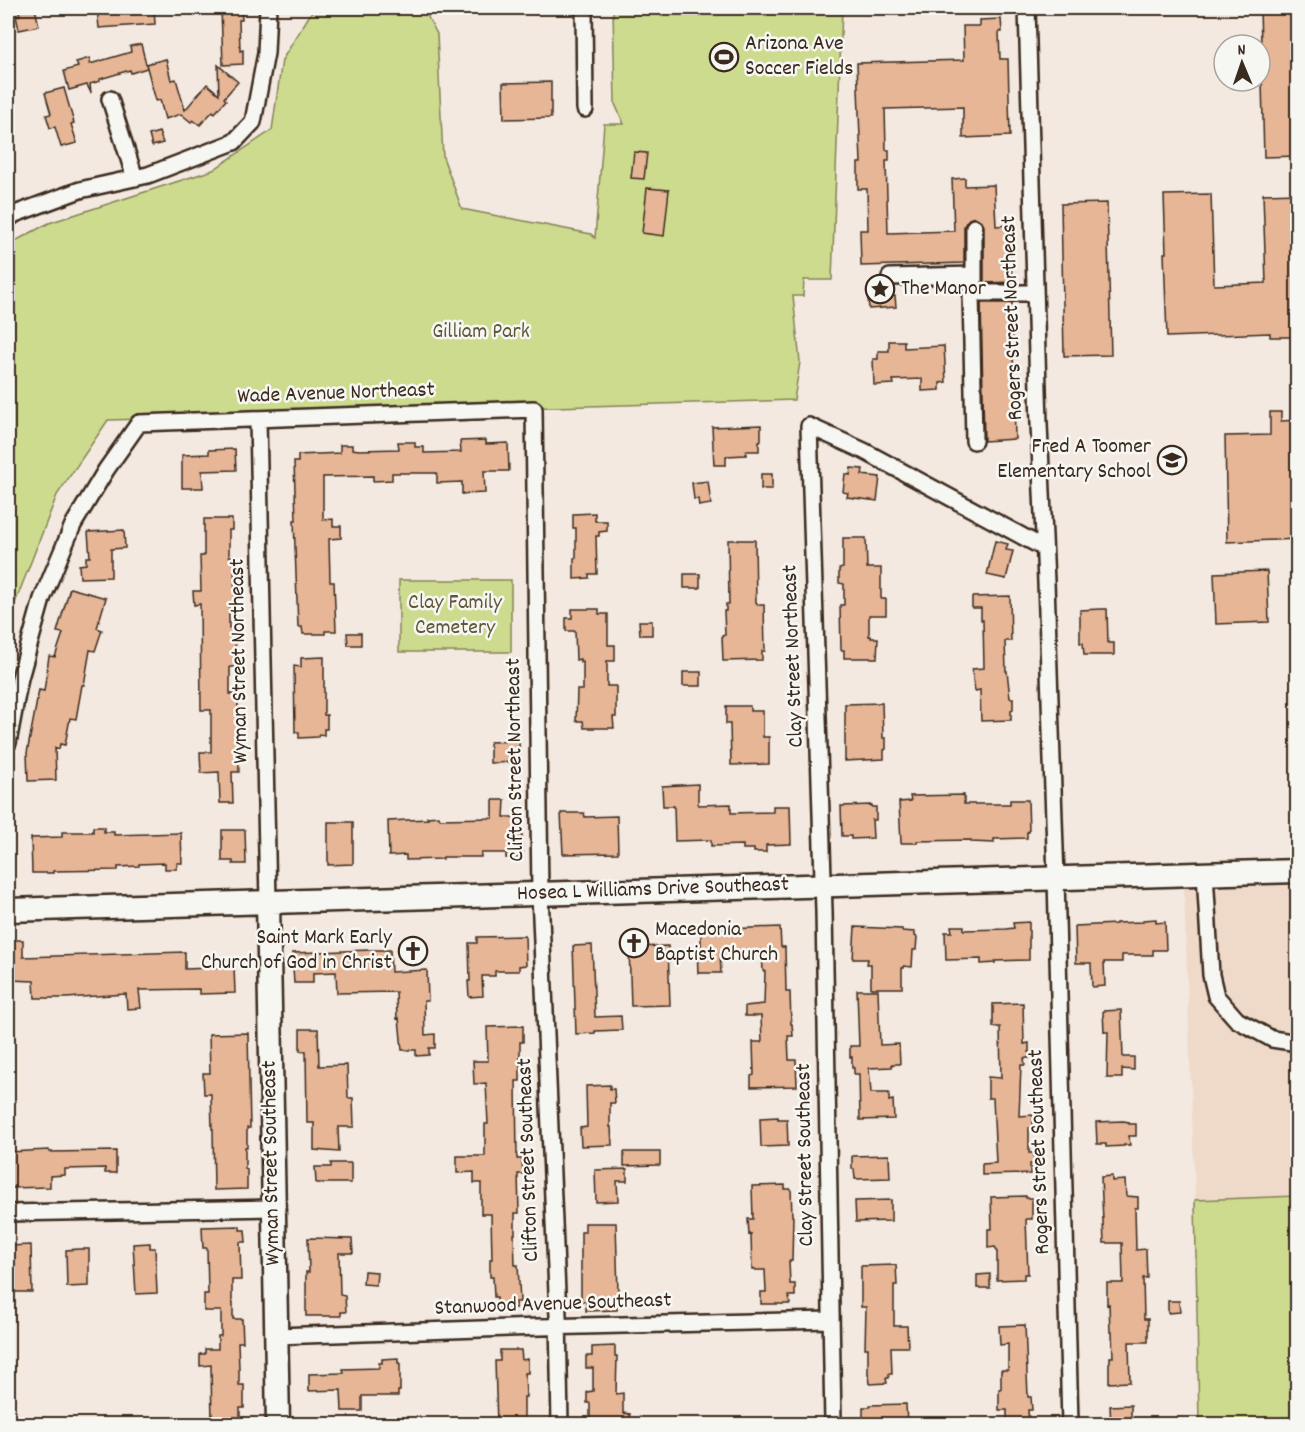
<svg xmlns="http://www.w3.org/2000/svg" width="1305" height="1432" font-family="Dekko,sans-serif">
<rect width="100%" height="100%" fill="#f3e9e0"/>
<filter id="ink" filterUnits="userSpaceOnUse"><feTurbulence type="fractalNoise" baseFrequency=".0167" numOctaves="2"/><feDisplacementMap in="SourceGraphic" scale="12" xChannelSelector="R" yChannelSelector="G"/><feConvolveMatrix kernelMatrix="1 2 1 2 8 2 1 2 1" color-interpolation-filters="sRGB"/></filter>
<g filter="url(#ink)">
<path fill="#efdaca" d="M1297 860V1196L1195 1200 1183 863Z"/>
<path fill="#cddb8f" stroke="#848256" stroke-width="1.5" d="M314 8H423L437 34 443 157 462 209 591 234 595 238 604 124H624L615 104 613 8H842L832 280H804L803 296H793L800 362 794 400 108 420 57 495 8 621V247L19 239 49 223 213 170 272 130 282 60Z
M399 580H511V652H399Z
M1297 1196V1424H1199L1195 1200Z"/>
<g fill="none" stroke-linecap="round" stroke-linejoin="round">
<path stroke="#728ca0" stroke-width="4.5" d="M1294 1424 1298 1409"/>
</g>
<path fill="#e6b697" stroke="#3b2a1e" stroke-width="1.5" d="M18 8H35L39 26 19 30 16 16 20 15Z
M97 8H154L155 24 99 28Z
M221 8H241L242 20H239L240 51 243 50V64L223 65Z
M1260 8H1298V156L1264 157Z
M1001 19 1002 32H999L1000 59H1008L1010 136 963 138V107L885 109 886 150H889V161H886L888 233 954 231 952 179 965 178V186L994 185 996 226 1010 225 1012 282 984 283V226L982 222 975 217 969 219 964 226V263L861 266 860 230H868L867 189H858V163H861L857 63 964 60 963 26H980V20Z
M141 44 147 68 131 73 130 70 100 79V81L90 84 91 93 87 85 69 90 64 71 78 67 76 62 90 58V64L131 52 130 46Z
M166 59 171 80 176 79 185 110 207 84 219 94 218 65 238 82 224 98 226 100 215 113 213 111 200 125 193 120 191 122 181 114 165 119 160 100 156 101 146 64Z
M551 82V118L504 119 503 83Z
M64 88 74 123 71 124 77 143 61 147 55 127 50 128 46 115 51 114 45 93Z
M159 132 163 143 152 146 149 135Z
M634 152 647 153 644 179 631 178Z
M647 188 669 190 664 236 642 233Z
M1298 193V337H1270V333L1167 337 1164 253H1166L1164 195 1211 194 1214 285 1266 283 1263 194Z
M1107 203 1111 355 1064 356 1061 204Z
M895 296 896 307 869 309 868 298Z
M981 303H1012L1015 439 984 441Z
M889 341H904V348L944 346 946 382 940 383V390L922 391V379L893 380 894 384 874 385 873 359H878V351H889Z
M1270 412H1281V421L1298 420V539L1227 542 1225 436 1270 435Z
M761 425V441H759V451H746V455L726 456V465H714L712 427Z
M486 440V444L508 443 509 471H484L485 493 462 494V482L437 483V473H392V480L373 481V476L323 477V520L333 519V526H341V538L329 539 330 582H334L336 631H325V634H303L302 627H298L294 520H296L294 462H298V455L340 453V445H352V449L359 450 399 449 398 442H415V447H424V453L461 452 460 441Z
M235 449 236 470 202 471 203 488H182V455L209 454V450Z
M851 468 863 469 862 475 880 477 877 501 847 497 848 493 843 492 845 474 850 475Z
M761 474H772V489H761Z
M708 481 711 504 699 506 698 499H694L692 483Z
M595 513V521H607V531L599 532V536H596L597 574H589V578L574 579V558H576V528H573V514Z
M204 519H232V530H229V556H234L235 604H229V628H235L236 667H230V694H238V709H237L239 772H232L233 803H220L219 772 201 773 200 752H211V710H201L200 604 194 605 193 591H201L200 556H204Z
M124 530 125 548 111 549V577L80 578 79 565 86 564V557H90L88 532Z
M843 538H866L867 568H881V599H886V615H869V636H871V638H878L877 658H844V650H841L840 605H844V584L839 583V569L843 568Z
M728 540H755L756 603H757L758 605H764L765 651H762V660L723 661 722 636 725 635 724 611H726V604H729Z
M995 541 1008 544 1006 550 1013 551 1006 579 987 575Z
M1267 571 1269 622 1216 624 1214 573Z
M684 574H700V588H684Z
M70 588 106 598 97 628 102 630 95 651 90 650 84 685H82L76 719 70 718 65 745 60 744 59 749 55 748 56 780 28 781 27 753 39 690 44 691 49 656 55 657 63 633 57 632Z
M1010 596 1011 641H1005L1006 671H1007L1010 698H1013V710L1011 711V720L981 721 980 690 975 691 972 669 984 668 983 620H981V608H972V597Z
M572 609H599V614H608V645H615V661H607V686H616V717H613L614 728H584L583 721H576L577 690H583V661L580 662V659L576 660 575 631H566V618H572Z
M1101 609H1107L1108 643H1114V655H1084L1083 643H1080V610Z
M639 621H652V635H640Z
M347 633H361V645H348Z
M324 657V715H327V729H324V735L319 734 318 737 299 738V732H295L294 666 301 667V658Z
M683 672H701V686H683Z
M882 703 883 738H886V749L884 750V759L845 761V704Z
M726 706H750V711H763V737H769V764L731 765 730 724H726Z
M519 741 520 762 490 763V742Z
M698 784V805L731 804V813L773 812V806H790L791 844 766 845V852H754V849H743V845L711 846V840L675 841 674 806H663L662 786Z
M964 795V804H1010V800H1028L1029 832H1027V838L994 839V843L971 842V840L917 841V843H901L899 802 911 801 910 796Z
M493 800H505L504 817H521L523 858H506V853H481V857H443V859L406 860V855L389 856 388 821 428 819 427 817 439 816 440 819 493 818Z
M872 805V807H876V820H872L873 838 851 839V836H842L841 806Z
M561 813H584L585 817 617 816 618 853 563 854Z
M328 822H353V864L328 865Z
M93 827H104V832H114V835L181 833 182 863H177V869H165V863L139 864V866L118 867V870L53 871V873H32L31 838 62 837V832H93Z
M222 830H245L246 864H233V861H222Z
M1156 919V923L1165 922 1166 950H1153V955H1122V962H1104L1105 986 1092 987 1091 963H1076L1075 926 1116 924V923L1143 922V920Z
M1029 922V960L995 961V963L981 964V959L946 960 945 932H952L951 926H964V930L1006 929 1014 928 1013 923Z
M780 927 781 947H785L786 992H790L791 1024H792L793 1036H788L789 1060H796L797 1086 751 1087V1076L754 1075 753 1042H762L761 1016H745V1006L764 1004 765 971H763L762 951 720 952 721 973H698L697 949H701V930Z
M855 927 902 929V931L915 932V936L917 937 916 950H913L912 967 904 966V968H902V988H871V964H867L868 959H853Z
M525 936 526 965 519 966V971H495V976H482L483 996 469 997 468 981H470L469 943H477V937Z
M8 940H23V957L185 952V969L234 967 235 993 199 994V989L139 990 141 1008 127 1009 126 994 66 998H35L34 981 10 980V974H8Z
M592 945 595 1017 621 1016 622 1030 595 1031V1033L576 1034 573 946Z
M668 946 670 1005 631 1006 629 947Z
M370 950H390L391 972 427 970 428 1001H424L425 1035 435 1034V1048H429V1055L416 1056V1050H402L399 1018 397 1019 396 992 337 993 336 972 313 973V983H294L292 953Z
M857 990H878L880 1045 899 1044 900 1064H892V1067L869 1068 871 1093H889V1101L893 1100 894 1119 860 1120 859 1074H854V1068H852V1057H850V1046H859Z
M1023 1003 1024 1044 1029 1043V1058H1024L1025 1065H1021L1019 1116 1033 1115V1128H1029V1153H1034V1164H1030V1174L982 1175V1164L996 1163 993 1098H988V1077L1001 1078 1000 1027H993V1004Z
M1121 1010 1123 1057H1134V1070L1122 1069V1078H1107L1108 1032H1104L1103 1011Z
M523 1026V1042H520V1081H516L517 1159H522L523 1174H518L519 1213H515V1234H514L515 1265H518L520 1302H515L516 1308H497V1297H494L493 1277H490V1259H492L491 1214H481V1183H474V1172L457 1173V1156H485V1124H488L486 1083 474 1084 473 1061H488L487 1027Z
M300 1029H318L319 1066 347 1065 348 1098H353L354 1127H338L339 1152 314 1150V1123H307L306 1051H300Z
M248 1033 250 1128H247V1147H245V1169H247V1189L214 1190 213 1129H212L211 1094H204L203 1073H210L209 1034Z
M610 1085V1089H614L615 1103H610V1127H611L612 1145 581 1146 580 1128 587 1127 586 1086Z
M778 1117V1119H787L788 1146 761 1147 760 1118Z
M1123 1121 1129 1122V1124H1136V1136H1129L1130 1145H1124V1146L1106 1147V1144H1097L1096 1122Z
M49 1150V1152L116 1151V1173H105V1168L65 1169V1175L50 1176V1187L8 1188V1152Z
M624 1152H660V1165L624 1166Z
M889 1155 890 1178 855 1179 854 1169H852V1156Z
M331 1163H351V1183H316L315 1167H331Z
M627 1169V1181H617L618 1201 596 1202 595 1170Z
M1112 1176V1181L1125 1180 1126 1196 1138 1197V1208H1135L1136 1250 1146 1249 1147 1278H1143L1144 1319H1148V1342H1129L1130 1382 1109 1383V1363L1110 1362V1357H1113L1112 1332H1110L1109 1304 1107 1305V1283H1123L1122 1243H1104L1101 1177Z
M785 1185V1189H791L792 1216H793L792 1261H789L790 1284H795V1296H789L790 1304H761V1292H766L765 1270H752L751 1234 749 1235 748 1219H753L752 1186Z
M1026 1196V1198H1032V1219H1026L1028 1274H1024V1279L997 1280V1250L995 1247 988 1248V1229H992L991 1197Z
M891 1200V1221L856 1222 855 1201Z
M585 1223H616L618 1294H617V1310L586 1311V1301H581V1232H585Z
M240 1226V1230H245L246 1242H240L241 1280H232V1302H233V1319H242L243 1342H238L239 1369V1385H244V1408H240V1425H212L211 1365 200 1366V1354H205V1349H218V1336H221V1311H204V1294H208L207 1248H203L202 1227Z
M308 1238 352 1239 353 1253H339L340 1295 345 1296 346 1312H341V1316H306V1272H309Z
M150 1243V1248H155L157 1293 136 1294 133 1244Z
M31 1245 32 1292H10L9 1279H8V1246Z
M79 1249H89V1286L67 1287 66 1250Z
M896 1265 897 1285H894V1326H907L908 1347H891L892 1374H889V1378H886L887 1383 870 1384 869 1374H868V1348H865L866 1307H861V1266Z
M364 1271 377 1272 376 1285 363 1284Z
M990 1274V1288H977V1275Z
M1168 1301H1179L1180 1312 1168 1313Z
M1025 1325 1028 1397H1031L1032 1410H1028L1029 1425H1007V1410H999V1389H1001V1370H1008V1344L1000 1345 999 1326Z
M615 1346V1356H617L616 1394 623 1393V1413L630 1414 629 1425H590V1403H587V1392L593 1391V1368H586V1356H592V1347Z
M500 1350H521L522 1360 528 1359V1373H525L526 1397H524V1425H497L495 1361H500Z
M398 1358V1363H400V1391H398V1396H362V1411H342L341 1390 309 1391V1374L344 1373 343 1369 379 1368V1363H382V1359Z
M906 1404 907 1425H863V1407H870V1405Z
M1131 1405V1425H1111L1110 1406Z"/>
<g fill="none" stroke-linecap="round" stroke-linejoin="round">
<g stroke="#3b2a1e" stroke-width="20">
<path id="street" d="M584 8 585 109
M1027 8 1039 424 1046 582 1056 878 1070 1424
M110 99 135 178
M8 219 15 214 80 190 148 175 234 142 253 122 266 53 268 8
M974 227V284
M890 277 974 275
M258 419 268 902
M974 441 971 293H1035
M8 743 20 678 42 599 73 525 106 470 139 423 534 409 540 894 558 1316 560 1424
M1205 873 1211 975 1216 996 1237 1020 1272 1039 1298 1043
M8 1213 273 1208
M276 1336 540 1327 831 1320
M833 1424 824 911 809 426 864 451 1044 548"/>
</g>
<g stroke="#3b2a1e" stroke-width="27">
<path id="secondary" d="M268 902 278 1424
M8 910 1298 871"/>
</g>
<use href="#street" stroke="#f6f6f2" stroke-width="15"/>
<use href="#secondary" stroke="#f6f6f2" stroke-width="22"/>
</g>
</g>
<defs>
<g id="stadium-ring" transform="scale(1.5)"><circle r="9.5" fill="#f6f6f2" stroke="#3b2a1e" stroke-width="1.5"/><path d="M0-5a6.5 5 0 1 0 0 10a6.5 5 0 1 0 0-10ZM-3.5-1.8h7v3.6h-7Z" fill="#3b2a1e"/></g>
<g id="sight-ring" transform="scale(1.5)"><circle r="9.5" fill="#f6f6f2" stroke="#3b2a1e" stroke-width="1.5"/><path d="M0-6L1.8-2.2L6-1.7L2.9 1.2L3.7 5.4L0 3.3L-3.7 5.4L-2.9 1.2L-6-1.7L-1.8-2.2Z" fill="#3b2a1e"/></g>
<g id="school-ring" transform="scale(1.5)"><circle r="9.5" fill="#f6f6f2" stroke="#3b2a1e" stroke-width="1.5"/><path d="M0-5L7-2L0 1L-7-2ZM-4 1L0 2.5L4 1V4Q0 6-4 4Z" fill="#3b2a1e"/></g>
<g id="church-ring" transform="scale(1.5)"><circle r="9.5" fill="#f6f6f2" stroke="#3b2a1e" stroke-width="1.5"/><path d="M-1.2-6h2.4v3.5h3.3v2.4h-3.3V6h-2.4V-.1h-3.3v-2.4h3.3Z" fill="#3b2a1e"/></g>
</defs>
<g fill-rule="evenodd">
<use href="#stadium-ring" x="724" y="57"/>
<use href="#sight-ring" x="880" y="289"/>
<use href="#school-ring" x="1172" y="460"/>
<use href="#church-ring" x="634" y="943"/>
<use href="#church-ring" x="413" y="951"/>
</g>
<g text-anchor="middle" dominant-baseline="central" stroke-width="5" stroke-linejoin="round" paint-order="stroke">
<g font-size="22" fill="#3b2a1e" stroke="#f6f6f2" text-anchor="start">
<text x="745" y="44">Arizona Ave<tspan x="745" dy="25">Soccer Fields</tspan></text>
<text x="901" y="289">The Manor</text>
<text x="1151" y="447" text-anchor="end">Fred A Toomer<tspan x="1151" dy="25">Elementary School</tspan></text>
<text x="655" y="930">Macedonia<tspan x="655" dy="25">Baptist Church</tspan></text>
<text x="392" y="938" text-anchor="end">Saint Mark Early<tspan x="392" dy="25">Church of God in Christ</tspan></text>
</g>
<g font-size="22" fill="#3b2a1e" stroke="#f6f6f2">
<text transform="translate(1013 318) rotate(-92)">Rogers Street Northeast</text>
<text transform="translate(336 394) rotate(-2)">Wade Avenue Northeast</text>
<text transform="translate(794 656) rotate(-92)">Clay Street Northeast</text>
<text transform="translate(240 661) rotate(-91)">Wyman Street Northeast</text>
<text transform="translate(516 760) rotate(-91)">Clifton Street Northeast</text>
<text transform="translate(653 890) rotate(-2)">Hosea L Williams Drive Southeast</text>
<text transform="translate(1040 1152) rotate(-92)">Rogers Street Southeast</text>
<text transform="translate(806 1155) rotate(-91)">Clay Street Southeast</text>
<text transform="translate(529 1160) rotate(-92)">Clifton Street Southeast</text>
<text transform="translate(272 1163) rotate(-91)">Wyman Street Southeast</text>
<text transform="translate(553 1305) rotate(-2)">Stanwood Avenue Southeast</text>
</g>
<g font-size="22" fill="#60563a" stroke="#f6f6f2">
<text x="481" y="332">Gilliam Park</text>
<text x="455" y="603">Clay Family<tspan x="455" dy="25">Cemetery</tspan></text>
</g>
</g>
<rect width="1305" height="1432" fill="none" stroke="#f6f6f2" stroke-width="30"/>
<rect x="15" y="15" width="1275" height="1402" fill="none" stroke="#3b2a1e" stroke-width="2" filter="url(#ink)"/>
<g transform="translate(1242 63) rotate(358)"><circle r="28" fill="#f6f6f2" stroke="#aba49d" stroke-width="1.5"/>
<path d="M0-4.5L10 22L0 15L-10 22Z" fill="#3b2a1e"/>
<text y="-9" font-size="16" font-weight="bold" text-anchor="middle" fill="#3b2a1e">N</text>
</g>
</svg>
